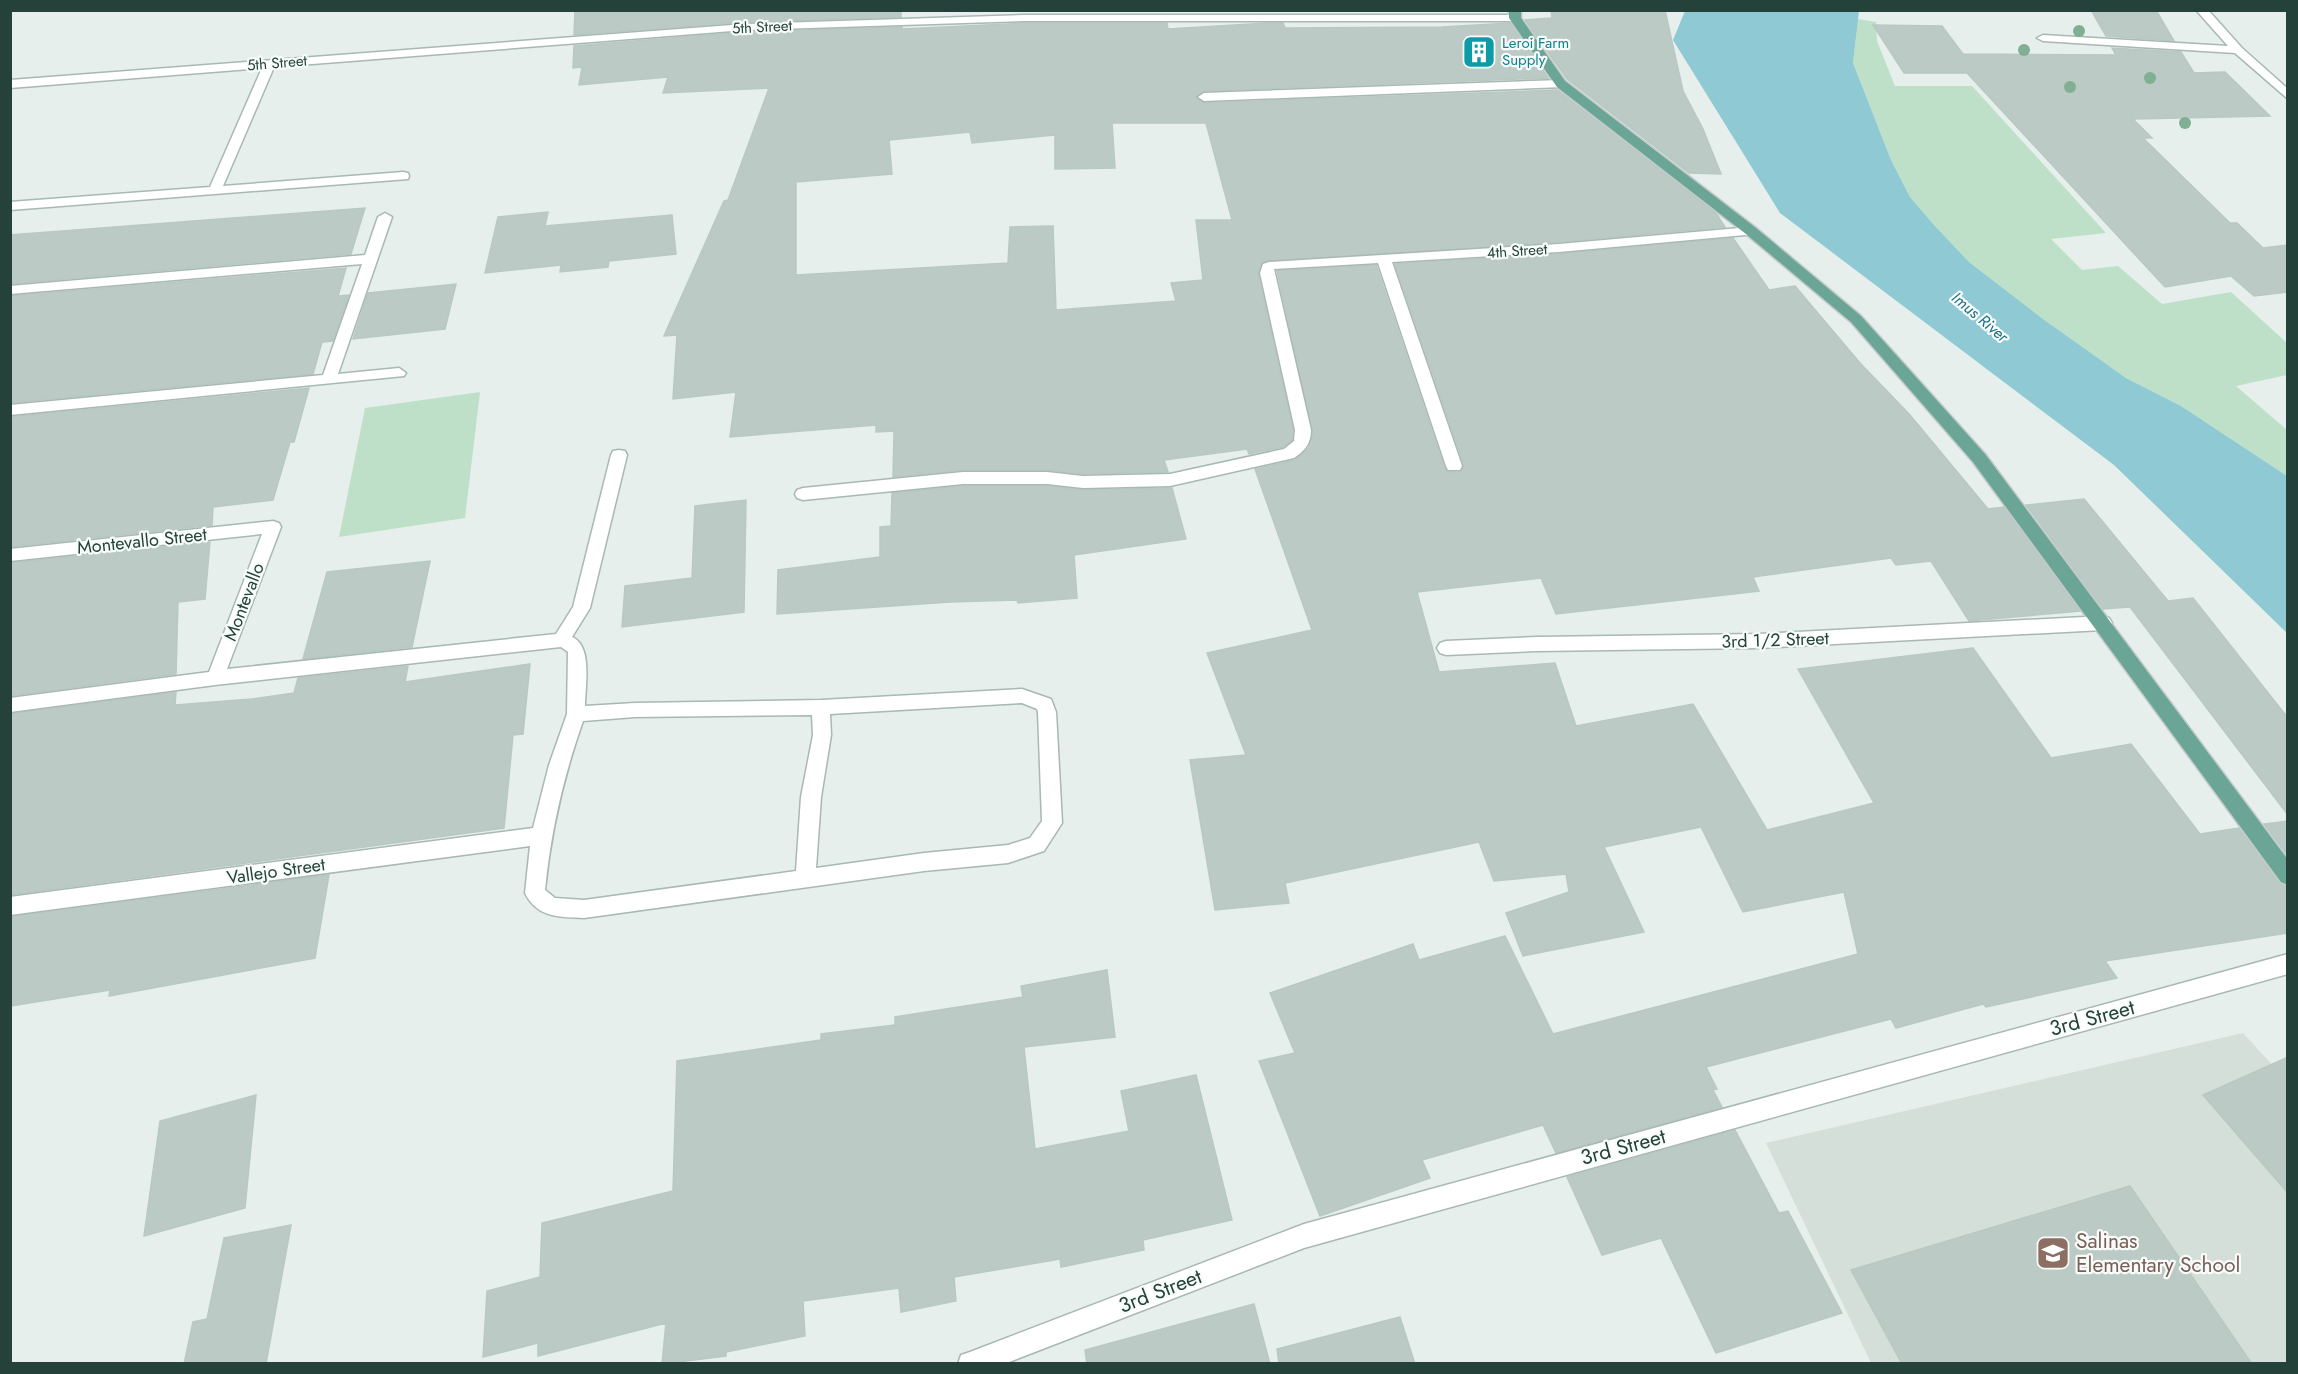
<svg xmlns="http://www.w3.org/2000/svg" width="2298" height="1374" font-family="Jost,sans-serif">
<rect width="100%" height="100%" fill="#e6efeb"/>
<path fill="#d4dfda" d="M2243 1033 2287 1081V1363H1871L1766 1143Z"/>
<path fill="#bfe0c8" d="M1858 19 1876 22 1877 41 1895 86H1972L2106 233 2051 239 2082 270 2118 266 2162 304 2231 292 2287 343V375L2236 386 2287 430V476L2181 406 2126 378 2043 319 1969 262 1934 225 1910 197 1891 160 1853 63Z
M480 392 465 518 339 537 365 408Z"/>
<path fill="#8ec9d4" d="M1685 11H1859L1853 63 1891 160 1910 197 1934 225 1969 262 2043 319 2126 378 2181 406 2287 476V633L2114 465 1780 213 1673 40Z"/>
<path fill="#bbcac4" stroke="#b8c9c2" stroke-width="1.5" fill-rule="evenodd" d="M575 10H901V17L745 22 574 35Z
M1551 10H1665L1683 91 1703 129 1721 174 1689 173 1567 79 1525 20 1552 18Z
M2091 10H2156L2174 41 2106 36Z
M1028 23H1167L1168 29 1268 23H1283L1285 28 1442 27 1510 23 1548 78 1204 91 1196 98 1204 103 1557 90 1716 213 1725 227 1559 242 1262 262 1258 273 1293 430 1292 440 1283 447 1249 454 1247 449 1164 460 1168 472 1083 474 1047 470H963L893 477 894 431 876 432V425L730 437 736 392 673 399 677 335 664 336 724 201 728 200 769 88 663 93 668 77 579 85 582 67 573 68 574 46 745 32 902 27V29ZM1112 123H1206L1232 220H1196L1203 280 1171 283 1176 301 1056 310 1053 226 1010 227 1008 263 796 275V182L892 174 889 140 970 132 972 143 1055 135V169L1115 168Z
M1873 25 1942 26 1963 54 2116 55 2112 48 2181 52 2194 73 2225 72 2270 116 2133 119 2152 138H2143L2230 223H2237L2263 248 2288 245V292L2254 296 2231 276 2165 287 1967 73H1904Z
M365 208 351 254 10 284V235Z
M548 212 545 226 672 215 676 254 609 261 608 267 560 272 561 265 485 273 498 217Z
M1733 238 1769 290 1795 286 1860 363 1910 415 1988 509 2004 507 2080 611 1969 621 1931 561 1896 565 1891 558 1753 577 1759 591 1556 614 1541 578 1417 592 1439 672 1555 663 1576 726 1693 704 1767 830 1874 803 1798 669 1973 648 2051 758 2131 744 2200 834 2239 828 2279 883 2288 887V933L2105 961 2117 978 1986 1007 1983 1004 1896 1028 1891 1019 1706 1067 1717 1089 1713 1090 1722 1107 1556 1153 1543 1125 1422 1160 1430 1178 1320 1216 1259 1061 1295 1053 1270 993 1413 944 1419 960 1505 936 1553 1034 1858 954 1844 892 1743 912 1701 827 1604 847 1644 932 1523 956 1506 913 1569 892 1566 874 1494 881 1479 842 1285 883 1289 903 1215 910 1190 760 1246 755 1207 653 1312 630 1255 469 1295 460 1308 448 1313 435 1277 271 1376 265 1444 467 1448 472H1460L1464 465 1395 264 1559 254Z
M346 268 338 296 349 295 333 341 322 342 313 374 10 403V296Z
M456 284 445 329 353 339 368 293Z
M309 388 294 442H290L273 500 213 507 212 525 10 547V417Z
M963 486H1047L1083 490 1172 488 1186 539 1074 555 1077 598 1018 603 1017 600 950 602 777 614 778 570 880 557V527L891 526 892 493Z
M2084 499 2168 601 2193 598 2288 718V815L2130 607 2103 609 2026 505Z
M746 500 744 612 622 627 625 586 692 578 695 506Z
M210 542 205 599 178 602 176 674 10 696V563Z
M430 561 412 647 303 659 327 572Z
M530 664 523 734 513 735 504 828 10 895V714L176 692 175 705 252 699 294 693 298 678 408 666 405 682Z
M2288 821V856L2264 824Z
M329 875 315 958 109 996 110 990 10 1006V917Z
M1107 970 1115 1037 1024 1047 1035 1149 1129 1131 1121 1091 1196 1075 1232 1220 1143 1240 1144 1250 1061 1267 1060 1259 954 1277 956 1301 901 1312 899 1288 803 1301 805 1336 726 1352V1356L662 1364 666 1323 538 1356V1343L483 1357 487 1291 540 1277 542 1223 673 1191 677 1061 821 1040V1034L895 1025V1017L1023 997 1021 986Z
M2288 1057V1193L2203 1095Z
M256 1095 245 1208 144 1236 160 1121Z
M1735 1130 1779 1213 1788 1211 1842 1313 1716 1353 1661 1238 1602 1255 1567 1177Z
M2130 1186 2252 1364H1902L1851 1270Z
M291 1225 266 1364H184L193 1322 207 1319 224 1238Z
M1254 1304 1270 1364H1087L1085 1350Z
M1400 1317 1415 1364H1279L1277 1349Z"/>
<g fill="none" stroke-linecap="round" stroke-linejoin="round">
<g stroke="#a8b8b2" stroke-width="3">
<path id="minor" d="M2196 10H2208L2242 48 2288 89V99L2235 53 2043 41 2037 38 2043 35 2228 46Z
M1024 15H1515L1521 18 1515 21H1024L745 30 274 67 223 186 403 172 408 173 409 176 408 179 10 210V202L210 187 262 68 10 88V80L745 24Z
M1561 80 1567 84 1565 87 1204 101 1198 97 1204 93Z
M385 213 392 217 338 374 399 368 406 373 404 376 10 415V405L323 375 362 264 10 294V286L365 255 378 217Z
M1751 227 1758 231 1756 234 1559 252 1392 262 1462 466 1460 470H1448L1446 466 1378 263 1274 269 1311 430C1311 443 1305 451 1294 458L1170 486 1083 488 1047 484H963L803 500 797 498 795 494 797 490 803 488 963 472H1047L1083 476 1170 474 1284 449 1294 441 1295 430 1260 273 1263 264 1269 262 1559 244Z
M619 450 625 451 627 455 590 608 572 637C593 646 585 686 585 706L635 703 821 700 1022 689 1051 699 1056 712 1062 823 1044 851 1008 863 924 871 584 918C560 917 537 918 525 893L530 846 10 915V897L533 828 549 765 567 714 568 652 561 647 215 685 10 712V698L209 672 262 534 10 561V549L273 521 279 523 281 527 227 669 556 634 573 607 611 455 613 451ZM1022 703 1037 709 1038 712 1042 821 1030 838 1008 845 924 853 816 868 821 797 831 735 830 714ZM812 715 813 735 801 797 796 871 584 900 555 898 545 890C551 830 563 778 583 721L635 717Z
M2103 616 2109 618 2112 623 2109 628 2103 630 1759 648 1537 651 1446 655 1440 653 1437 648 1440 643 1446 641 1537 637 1759 634Z
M2288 954V974L1304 1248 1004 1364H958L961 1355 970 1352 1304 1224Z"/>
</g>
<g stroke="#c2cac8" stroke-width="3">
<path id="major" d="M1509 10H1521V18L1565 81 1756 228 1861 316 1985 454 2288 860V885L2281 882 1973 462 1851 322 1746 234 1557 87 1509 18Z"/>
</g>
<use href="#minor" fill="#fff" fill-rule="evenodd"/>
<use href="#major" fill="#6aa596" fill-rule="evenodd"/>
</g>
<g fill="#80af93">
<circle cx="2079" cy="31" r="6"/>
<circle cx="2024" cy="50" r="6"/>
<circle cx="2150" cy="78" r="6"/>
<circle cx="2070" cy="87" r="6"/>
<circle cx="2185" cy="123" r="6"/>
</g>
<defs>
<g id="building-square" transform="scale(1.725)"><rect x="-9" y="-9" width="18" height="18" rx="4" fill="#0f9aa8" stroke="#f7fbf9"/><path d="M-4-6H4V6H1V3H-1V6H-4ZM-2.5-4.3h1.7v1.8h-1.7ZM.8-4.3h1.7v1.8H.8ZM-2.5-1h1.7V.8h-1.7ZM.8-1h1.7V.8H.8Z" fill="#fff"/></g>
<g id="school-square" transform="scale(1.725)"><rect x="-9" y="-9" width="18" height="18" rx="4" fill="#8d6e63" stroke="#f7fbf9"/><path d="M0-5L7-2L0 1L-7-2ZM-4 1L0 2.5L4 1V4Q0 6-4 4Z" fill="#fff"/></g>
</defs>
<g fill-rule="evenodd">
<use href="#building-square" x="1479" y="52"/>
<use href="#school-square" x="2053" y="1253"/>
</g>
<g text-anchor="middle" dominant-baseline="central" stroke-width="4.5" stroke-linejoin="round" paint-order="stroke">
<g font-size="15" fill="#24423a" stroke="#f7fbf9">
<text transform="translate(762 27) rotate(-3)">5th Street</text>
<text transform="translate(277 63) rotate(-5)">5th Street</text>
<text transform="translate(1517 251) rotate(-4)">4th Street</text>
</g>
<g font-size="15" fill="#0d838f" stroke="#f7fbf9" text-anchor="start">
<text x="1502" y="43">Leroi Farm<tspan x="1502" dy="17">Supply</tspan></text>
</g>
<g font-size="16" font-style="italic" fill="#1c6f80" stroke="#f7fbf9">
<text transform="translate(1980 317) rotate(40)">Imus River</text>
</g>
<g font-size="18" fill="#24423a" stroke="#f7fbf9">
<text transform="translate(142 541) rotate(-6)">Montevallo Street</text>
<text transform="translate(244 602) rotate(-69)">Montevallo</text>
<text transform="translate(1775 640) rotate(-2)">3rd 1/2 Street</text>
<text transform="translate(276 871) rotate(-8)">Vallejo Street</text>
</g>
<g font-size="21" fill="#24423a" stroke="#f7fbf9">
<text transform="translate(2092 1018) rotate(-15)">3rd Street</text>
<text transform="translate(1623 1147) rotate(-15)">3rd Street</text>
<text transform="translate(1160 1291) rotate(-21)">3rd Street</text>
</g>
<g font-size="21" fill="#785e54" stroke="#f7fbf9" text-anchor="start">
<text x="2076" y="1241">Salinas<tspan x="2076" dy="24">Elementary School</tspan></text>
</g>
</g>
<rect width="2298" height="1374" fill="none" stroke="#24423a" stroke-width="24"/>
</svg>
